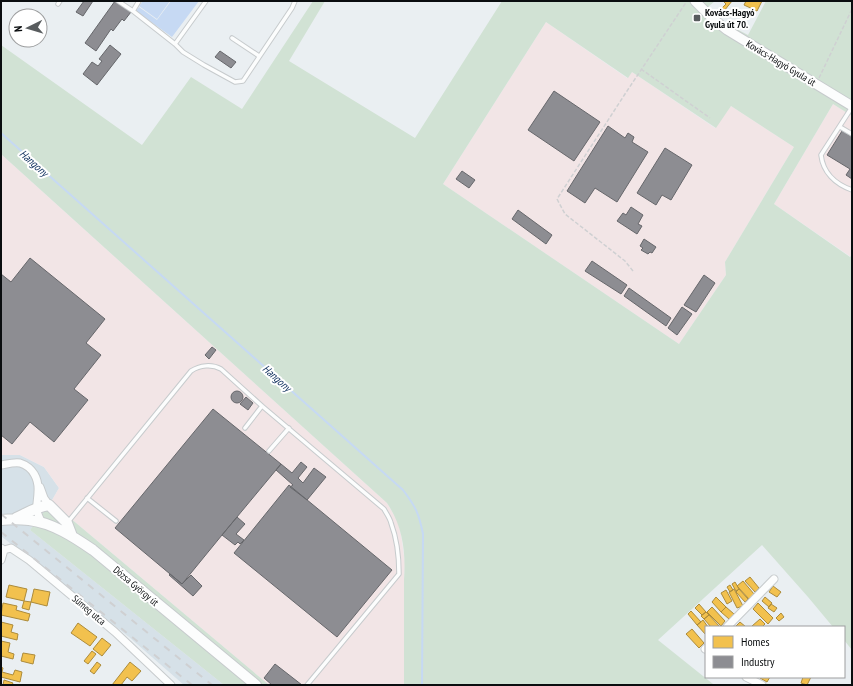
<svg xmlns="http://www.w3.org/2000/svg" width="853" height="686" font-family="'PT Sans Narrow',sans-serif">
<rect width="100%" height="100%" fill="#eaeff2"/>
<path fill="#d6e1e8" d="M1 455H20L44 467 59 488 51 502 30 530 224 685H184L129 637 1 536Z"/>
<path fill="#f2e5e6" d="M546 22 627 78 632 72 715 128 731 106 794 147 725 262 726 275 679 344 443 184Z
M833 104 852 116V255L851 257 774 204Z
M1 154 387 503 397 520 400 530 402 541 405 564 404 580V685H269L51 502 59 488 44 467 20 455H1Z"/>
<path fill="#d1e2d4" fill-rule="evenodd" d="M313 1H325L289 61 415 138 502 1H715L708 7 725 23 748 35 766 1H852V116L833 104 774 204 850 257 852 255V650L844 640V627H833L808 597 762 545 658 640 713 684 712 685H404V580C406 552 403 527 387 503L1 154V45L142 145 191 77 242 109ZM546 22 628 78 632 72 716 128 731 106 794 147 725 262 726 275 679 344 443 184Z
M51 502 269 685H224L30 530Z"/>
<path fill="#c6d9f3" d="M143 1H170L157 19 139 6Z
M171 1H199L172 37 154 24Z
M139 7 157 20 154 24 136 11Z"/>
<path fill="#f2c14e" stroke="#ac8b3b" d="M723 1H732L724 11 721 9 726 4Z
M746 1H762L757 11 744 5Z
M750 577 759 588 755 592 745 581Z
M743 581 754 594 749 599 737 586Z
M735 582 739 589 736 591 732 584Z
M9 585 27 589 24 601 6 597Z
M730 585 733 590 730 592 727 587Z
M773 586 781 592 777 597 769 592Z
M34 589 50 592 47 606 31 602Z
M734 589 743 606 737 608 729 592Z
M739 589 748 599 745 602 736 592Z
M726 590 732 601 727 604 721 593Z
M716 597 726 607 721 612 712 602Z
M765 597 772 603 769 607 762 601Z
M24 601 31 602 29 610 22 608Z
M3 603 17 606 16 610 30 614 28 621 1 615Z
M758 603 773 618 768 624 753 609Z
M699 604 706 612 702 615 695 608Z
M771 604 777 608 774 612 768 608Z
M712 607 725 621 721 626 707 612Z
M726 607 734 614 729 619 721 612Z
M691 611 701 622 697 625 688 614Z
M706 612 709 615 704 619 701 616Z
M781 613 784 617 779 621 776 618Z
M709 615 720 627H711L704 619Z
M760 619 765 624 762 627H754L752 626Z
M703 620 708 627H706V635L697 625Z
M1 622 13 625 11 632 18 634 17 640 1 636Z
M740 622 746 627H735Z
M78 623 97 637 90 646 71 633Z
M692 629 704 643 699 648 686 634Z
M102 638 111 645 102 656 93 649Z
M1 641 10 643 8 652 14 654 13 659 1 656Z
M92 651 96 654 88 664 84 661Z
M23 653 35 655 33 664 21 661Z
M97 662 101 665 94 674 90 671Z
M130 662 141 671 132 681 127 677 121 685H112Z
M1 667 3 668 2 672 13 675 15 670 22 672 20 682 1 677Z
M761 677H770L767 682 760 678Z
M803 677H811L807 685 801 683Z
M4 680 13 683 12 685H3Z"/>
<path fill="#8d8d92" stroke="#66676b" d="M84 1H93L83 16 76 12Z
M115 1 131 12 124 21 122 19 113 31 111 29 96 51 85 43Z
M110 45 121 54 97 85 83 74 92 62 98 66 102 61 99 59Z
M220 51 236 62 231 68 215 57Z
M554 91 600 122 574 161 528 130Z
M608 126 625 138 628 133 634 137 632 142 648 152 617 202 595 188 585 203 567 191Z
M842 131 852 137V179L846 175 850 169 827 155Z
M665 148 692 165 671 200 662 195 656 205 637 193Z
M462 171 475 180 469 188 456 179Z
M631 207 643 215 638 224 642 226 637 234 617 221 623 213 626 215Z
M518 210 552 235 546 244 512 219Z
M644 239 656 247 652 253 650 252 648 254 641 250 643 248 640 246Z
M30 258 105 319 86 343 101 355 74 389 88 400 54 442 30 422 12 444 1 435V274L11 282Z
M592 261 627 285 621 294 585 271Z
M704 275 715 283 696 312 684 305Z
M629 288 671 318 666 326 624 296Z
M682 307 692 314 677 335 668 328Z
M212 347 216 350 209 359 205 355Z
M231 397a6 6 0 1 1 12 0a6 6 0 1 1-12 0Z
M246 397 253 403 248 410 240 404Z
M213 409 281 464 222 535 182 584 115 528Z
M301 462 307 467 298 478 303 483 314 468 326 477 307 500 290 487 293 485 276 470 281 464 292 473Z
M289 485 392 570 337 637 234 553Z
M237 517 245 524 236 534 244 540 240 544 238 542 235 545 222 535Z
M170 574 182 584 191 575 202 586 193 596 169 575Z
M275 664 302 685H272L264 678Z"/>
<g fill="none" stroke-linecap="round" stroke-linejoin="round">
<path stroke="#c6d9f3" stroke-width="2" d="M1 133 403 490C416 507 419 514 423 534L422 685"/>
<g stroke="#c7cbcd" stroke-width="5.5">
<path id="service" d="M118 1 133 11 175 44 183 52 204 65 235 82 243 81 292 8 295 1
M58 4 60 1
M133 11 139 1
M232 38 259 56
M175 44 206 1
M852 107 821 155C823 172 835 184 852 190
M840 127 852 134
M245 428 262 406
M269 451 289 428
M87 498 116 521
M68 522 191 371C200 365 212 364 221 369L262 406 384 509C386 513 390 518 391 523 397 539 399 556 399 574L307 685"/>
</g>
<g stroke="#c7cbcd" stroke-width="9">
<path id="minor" d="M1 465C7 464 14 462 20 463 33 467 39 479 38 492 38 499 36 505 37 511 38 515 40 519 42 523
M40 487 44 498 49 505
M1 548 4 550 11 548 29 560 115 632 171 685
M1 560 4 550
M727 627 774 579
M705 649 706 648
M746 677 762 685"/>
</g>
<g stroke="#c7cbcd" stroke-width="11">
<path id="tertiary" d="M695 1 712 18 727 30 852 106"/>
</g>
<g stroke="#c7cbcd" stroke-width="12">
<path id="secondary" d="M16 518C27 513 36 507 49 505L67 523 72 536
M1 520C10 519 20 519 29 520 53 523 74 537 93 550L256 685"/>
</g>
<path stroke="#cfd0d2" stroke-width="1.5" stroke-dasharray="4 2" stroke-linecap="butt" d="M641 69 710 118
M819 78 852 9
M633 271 625 261 565 214 557 199 625 94 687 1"/>
<use href="#service" stroke="#fcfdfd" stroke-width="3.5"/>
<use href="#minor" stroke="#fcfdfd" stroke-width="7"/>
<use href="#tertiary" stroke="#fcfdfd" stroke-width="9"/>
<use href="#secondary" stroke="#fcfdfd" stroke-width="10"/>
<path stroke="#cfd0d2" stroke-width="2" stroke-dasharray="7 7" stroke-linecap="butt" d="M1 514 212 685
M1 532 192 685"/>
</g>
<rect fill="#585c5e" stroke="#fff" stroke-width="1.5" x="693" y="14" width="8" height="8" rx="2"/>
<g text-anchor="middle" dominant-baseline="central" stroke-width="4" stroke-linejoin="round" paint-order="stroke">
<g font-size="10" font-weight="bold" fill="#0a0d0f" stroke="#fff" text-anchor="start">
<text x="705" y="12">Kovács-Hagyó<tspan x="705" dy="12">Gyula út 70.</tspan></text>
</g>
<g font-size="10" fill="#0a0d0f" stroke="#fff">
<text transform="translate(781 63) rotate(31)">Kovács-Hagyó Gyula út</text>
<text transform="translate(136 586) rotate(40)">Dózsa György út</text>
<text transform="translate(89 610) rotate(40)">Sümeg utca</text>
</g>
<g font-size="11" font-style="italic" fill="#163562" stroke="#fff">
<text transform="translate(34 163) rotate(42)">Hangony</text>
<text transform="translate(277 378) rotate(42)">Hangony</text>
</g>
</g>
<rect width="853" height="686" fill="none" stroke="#0a0d0f" stroke-width="4"/>
<rect x="705" y="626" width="140" height="52" fill="#ffffff" stroke="#9d9e9f"/>
<rect x="713" y="636" width="20" height="12" fill="#f2c14e" stroke="#9d9e9f"/>
<text x="741" y="646" font-size="12" fill="#0a0d0f">Homes</text>
<rect x="713" y="656" width="20" height="12" fill="#8d8d92" stroke="#9d9e9f"/>
<text x="741" y="666" font-size="12" fill="#0a0d0f">Industry</text>
<g transform="translate(28 28) rotate(265)"><circle r="19" fill="#ffffff" stroke="#9d9e9f"/>
<path d="M0-3L7 15L0 10L-7 15Z" fill="#585c5e"/>
<text y="-6" font-size="11" font-weight="bold" text-anchor="middle" fill="#0a0d0f">N</text>
</g>
</svg>
